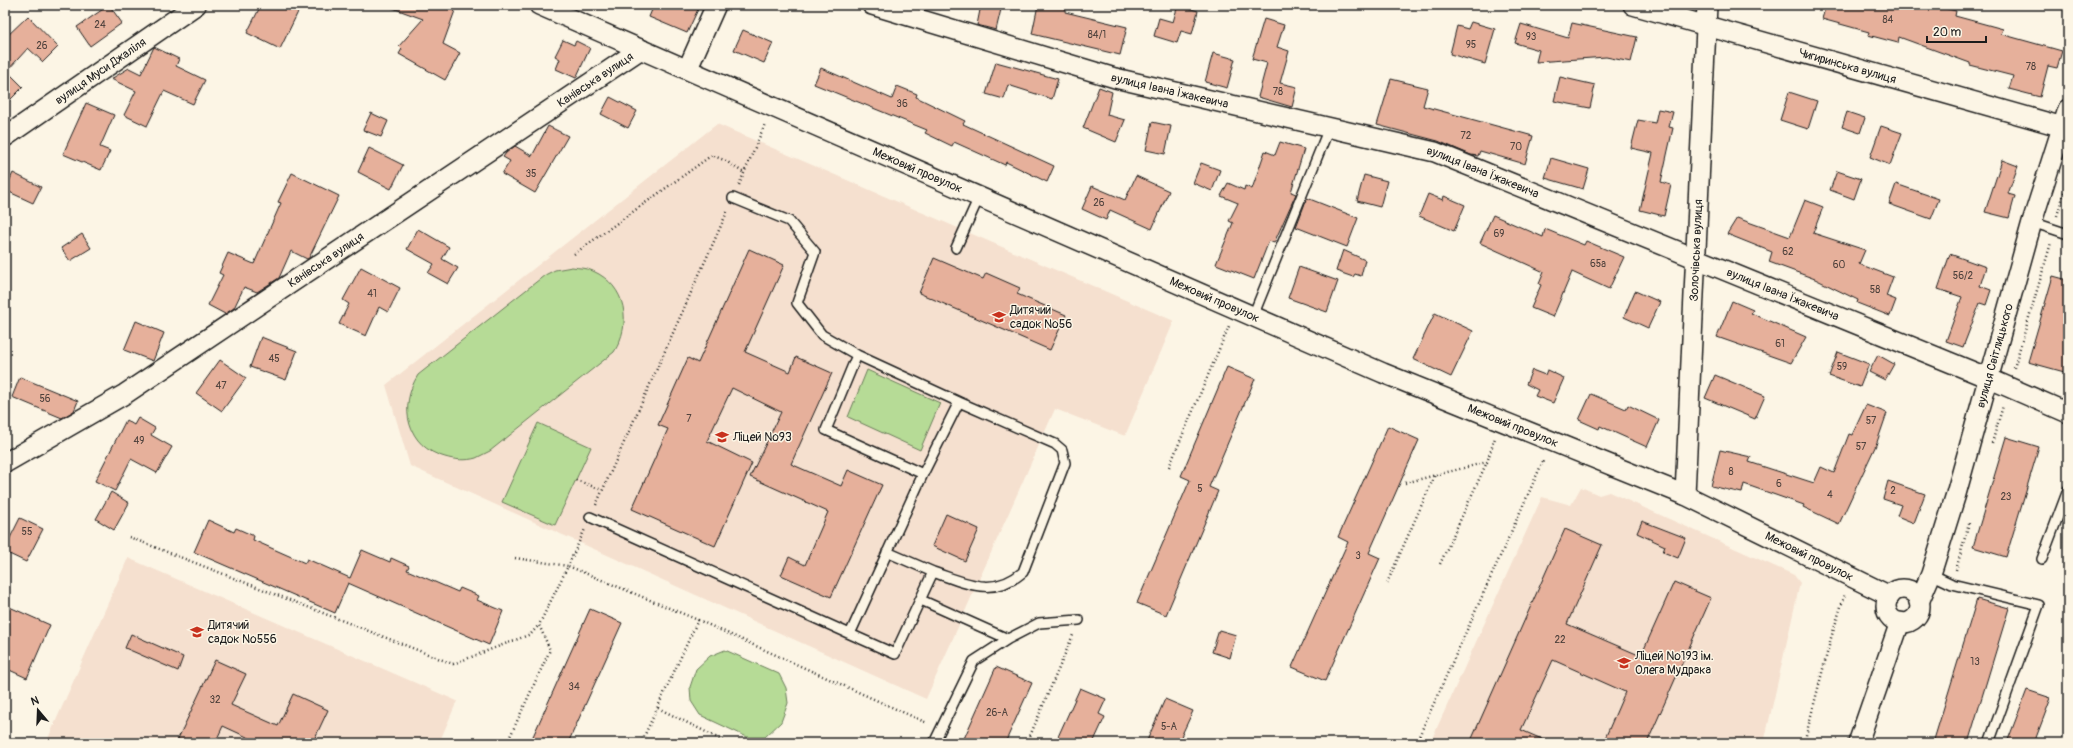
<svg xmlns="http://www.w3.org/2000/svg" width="2073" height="748" font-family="Pangolin,sans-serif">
<rect width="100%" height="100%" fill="#fcf5e5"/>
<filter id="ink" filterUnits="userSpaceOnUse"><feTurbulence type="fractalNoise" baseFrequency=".025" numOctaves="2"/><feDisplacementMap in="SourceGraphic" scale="8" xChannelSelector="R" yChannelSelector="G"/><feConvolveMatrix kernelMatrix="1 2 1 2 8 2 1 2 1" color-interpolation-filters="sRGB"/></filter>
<g filter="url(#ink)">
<path fill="#f5e0cf" d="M717 124 1174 321 1125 436 1055 409 926 699 410 466 386 385Z
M1581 487 1599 495 1609 492 1794 575 1800 583 1764 743H1430L1542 497 1571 505Z
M128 558 457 701 439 743H46Z"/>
<path fill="#b6db96" stroke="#697c59" d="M572 267C579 268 587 268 593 271 627 286 632 324 614 352L490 451C485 453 481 456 476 458 466 461 455 460 445 457 407 447 398 407 418 375L545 275 555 270Z
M867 370 940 403 920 450 848 417Z
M538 423 591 447 555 525 502 502Z
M725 650 779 674 786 688 788 703 781 722 765 737H747L700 715 691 701 690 687 696 669 710 656Z"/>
<path fill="#e6b09b" stroke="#1c1c1c" d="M109 5 122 23 90 46 77 27Z
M261 5H284L298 12 280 49 247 33Z
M391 5H457L443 44 460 53 445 80 399 54 402 49 399 46 423 19 390 7Z
M654 5H700L687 33 649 17Z
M981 5H1002L996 30 977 25Z
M1038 5H1066L1065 12 1127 27 1120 55 1032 34Z
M1178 5 1198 11 1192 34 1181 31 1177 43 1154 36 1159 18 1173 22Z
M1826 5H1932L1956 11 1955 16 2003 29 2001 34 2062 51 2057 68 2048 66 2040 97 2009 89 2013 76 1970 65V63L1899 37 1898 43 1868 35 1869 32 1822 19Z
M28 16 58 47 43 62 28 48 7 71 23 87 5 105V38Z
M1264 19 1284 25 1277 47 1289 51 1280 83 1297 87 1292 107 1258 97 1267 63 1252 59Z
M1471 22 1495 29 1485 64 1450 54 1457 26 1468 29Z
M1572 23 1637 37 1631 62 1606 57 1536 62 1539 50 1515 43 1521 24 1568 38Z
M743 30 773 43 764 63 734 50Z
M563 40 574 45 576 41 590 48 576 78 556 69 560 59 555 56Z
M154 47 179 59 176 66 205 80 193 104 164 91 147 126 124 115 136 91 111 79 129 68 141 74Z
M1213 53 1235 59 1227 88 1205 82Z
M996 62 1058 79 1052 99 1008 85 1004 99 986 94Z
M821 68 892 99 897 86 917 94 916 97 965 121 963 124 1054 166 1047 182 1006 162 1005 165 954 142 952 146 925 133 927 130 814 84Z
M1560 77 1595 85 1590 108 1554 101Z
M1391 79 1428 88 1423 106 1533 136 1525 164 1480 151 1478 156 1471 155 1438 141 1377 125Z
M1099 87 1112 92 1107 115 1125 120 1116 142 1083 128Z
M1789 92 1817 101 1808 129 1780 120Z
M610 97 637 111 628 128 601 114Z
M86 103 114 115 100 147 110 151 101 170 63 154Z
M1658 109 1673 112 1669 127 1673 128 1661 182 1671 185 1664 216 1640 210 1653 153 1631 148 1638 120 1655 123Z
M1847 112 1865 118 1860 133 1842 127Z
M371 113 388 121 381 137 363 130Z
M1152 122 1171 126 1165 154 1146 150Z
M548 126 568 136 535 193 502 174 510 161 503 157 506 153 515 146 532 156Z
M1881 126 1902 133 1890 165 1870 157Z
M1280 142 1304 149 1291 192 1296 194 1274 243 1269 241 1254 279 1216 264 1233 223 1229 221 1238 203 1221 196 1228 183 1244 190 1245 186 1252 189 1265 151 1275 155Z
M369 148 403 165 391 189 358 172Z
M1551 158 1589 169 1583 189 1545 178Z
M2002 160 2018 166 2008 194 2015 196 2009 218 1985 212Z
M1201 163 1220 170 1212 191 1193 183Z
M1837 171 1861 179 1854 199 1830 190Z
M13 173 41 187 33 203 5 190Z
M292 173 339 196 309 258 307 259 291 251 279 278 257 292 244 287 234 308 225 314 208 305 223 275 219 273 228 253 254 264 281 203 278 202Z
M1364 175 1387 181 1380 207 1357 201Z
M1136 176 1169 191 1152 229 1110 210 1106 220 1082 209 1092 186 1125 200Z
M1896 184 1939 199 1931 219 1889 204Z
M1428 194 1443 200 1444 196 1465 205 1454 231 1419 216Z
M1307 198 1358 218 1347 247 1296 227Z
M1805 200 1823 207 1813 233 1865 250 1859 264 1893 277 1886 296 1896 300 1890 316 1857 303 1858 300 1815 279 1769 262 1772 252 1727 234 1737 218 1790 237Z
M1493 215 1543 237 1545 229 1584 245 1586 241 1624 257 1609 289 1572 272 1553 317 1531 308 1541 285 1539 284 1544 272 1480 243Z
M418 229 449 247 442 259 458 268 448 284 428 273 434 264 407 249Z
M82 234 91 248 70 261 61 248Z
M749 249 784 265 745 352 790 372 796 357 832 373 791 464 841 486 848 470 882 485 831 597 781 575 789 557 805 565 828 512 750 477 781 412 732 388 707 441 752 463 715 546 632 509 668 429 658 425 688 358 698 363Z
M1343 250 1365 260 1361 276 1355 274 1353 277 1336 271Z
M1950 254 1986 267 1980 286 1991 290 1986 305 1980 303 1963 347 1946 341 1962 297 1938 289Z
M934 258 983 279 986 273 1020 288 1017 294 1066 315 1050 350 919 293Z
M361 267 400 288 388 312 379 307 366 336 339 324 349 304 343 300Z
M1299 267 1338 281 1327 312 1288 298Z
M2053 276 2068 280V373L2028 362Z
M1635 291 1660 302 1648 328 1624 317Z
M1732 301 1753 310 1751 313 1806 337 1791 363 1717 337Z
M1435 313 1473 331 1451 377 1413 359Z
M136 321 164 333 153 361 124 350Z
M261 337 297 351 286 380 250 367Z
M1838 352 1869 364 1860 387 1829 376Z
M1878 355 1894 364 1885 380 1869 372Z
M220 360 246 378 222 411 196 393Z
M1227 367 1255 379 1209 487 1218 491 1166 615 1137 603 1190 480 1181 476Z
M1532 370 1545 375 1547 370 1564 378 1553 403 1535 396 1538 390 1526 384Z
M1715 375 1765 396 1755 419 1705 398Z
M20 377 78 401 74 411 62 418 12 397Z
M1591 394 1626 409 1628 405 1659 420 1647 447 1600 426 1599 429 1579 420Z
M1866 405 1887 413 1876 445 1839 524 1803 507 1804 505 1744 484 1742 493 1711 486 1720 450 1751 457 1749 462 1814 483 1821 467 1834 473 1849 434 1852 435Z
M138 418 155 428 151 435 172 447 157 473 131 459 115 491 95 481 126 420 134 425Z
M1388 426 1419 440 1369 553 1380 558 1325 681 1292 667 1348 542 1338 537Z
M2006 437 2039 447 2006 557 1973 547Z
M1888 481 1925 494 1914 523 1897 516 1901 505 1883 499Z
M111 492 129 503 114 530 96 519Z
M946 514 979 529 965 561 932 546Z
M20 518 43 529 26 562 5 552V548Z
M208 520 234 532 236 528 254 536 253 540 305 563 307 559 350 578 362 550 390 562 391 558 409 566 407 570 458 592 460 588 479 596 477 600 503 611 489 645 348 583 335 613 194 552Z
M1642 521 1686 538 1678 558 1663 552 1665 546 1637 533Z
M1565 529 1602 545 1567 624 1641 656 1674 582 1711 598 1647 743H1603L1625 692 1553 660 1521 730 1551 743H1470Z
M1977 599 2009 608 1968 743H1933Z
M5 605 50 625 27 678 5 668Z
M590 609 622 623 568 743H530Z
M1219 630 1236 635 1230 658 1212 652Z
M131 634 183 657 178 671 125 648Z
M215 660 246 674 231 705 278 726 293 694 328 710 313 742 316 743H260L223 726 215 743H176Z
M996 667 1032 683 1005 743H962Z
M1080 688 1106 699 1099 714 1105 717 1093 743H1067L1057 739Z
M2027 690 2051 698 2034 743H2017L2008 740Z
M1165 699 1193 711 1178 743H1146Z"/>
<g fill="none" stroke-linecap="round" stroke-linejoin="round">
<g stroke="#1c1c1c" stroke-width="12">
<path id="lane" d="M2032 222 2068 234
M956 248 979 197
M1253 316 1329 128
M857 355 959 402 923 474
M590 517 850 634 923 474 826 430 857 355 822 335 797 303 815 252 789 221 733 198
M2042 559 2068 490
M933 572C966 583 993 598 1023 572L1065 463 1062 450 1055 444 959 402
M1931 574 1952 584 2039 605 1989 743
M921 600 1008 639
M850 634 895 654 933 572 887 552
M934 743 974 661 1008 639 1039 623 1079 620"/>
</g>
<g stroke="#1c1c1c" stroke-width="22">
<g id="street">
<path id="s1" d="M539 5 1383 373 1685 495 1890 596"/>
<path id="s2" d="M872 5 1115 78 1435 152 1981 375 2068 413"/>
<path id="s3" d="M1633 5 2063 127"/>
<path d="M688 68 716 5"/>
<path id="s4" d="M5 137 196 5"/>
<path id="s5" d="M5 463 125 394 641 49"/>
<path id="s6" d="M1685 495 1707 5"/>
<circle cx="1903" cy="606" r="17"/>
<path id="s7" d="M1919 602 1931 574 1956 494 2032 222 2068 109"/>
<path d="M1858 743 1900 622"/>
</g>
</g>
<path stroke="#1c1c1c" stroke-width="2.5" stroke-dasharray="1 3" stroke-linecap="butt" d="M739 185 765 124
M2057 216 2064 192
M574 254 712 155 726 161 744 173
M2014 368 2051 243
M1992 443 2003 406
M1169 467 1229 326
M576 480 602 490
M1405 483 1487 462 1495 438
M596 505 728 210
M129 537 453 664 531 634 539 625
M515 558 568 566 585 529
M1440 564 1487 462
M1956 570 1969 523
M1387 583 1435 475
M698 620 927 723
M658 708 728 743
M507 743 550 650 539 625 568 566 698 620 641 743
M1027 743 1073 635
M1416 743 1544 459
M1804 743 1831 638 1845 594"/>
<use href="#lane" stroke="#fcf5e5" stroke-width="9"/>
<use href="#street" stroke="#fcf5e5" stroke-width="19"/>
</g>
</g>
<defs>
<g id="school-bare" transform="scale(1.08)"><path d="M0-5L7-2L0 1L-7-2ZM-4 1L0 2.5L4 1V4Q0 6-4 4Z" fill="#c8321e" stroke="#fcf5e5" stroke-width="2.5" paint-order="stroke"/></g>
</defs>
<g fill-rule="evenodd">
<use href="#school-bare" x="999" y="317"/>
<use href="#school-bare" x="722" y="437"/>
<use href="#school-bare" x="197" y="632"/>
<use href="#school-bare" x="1624" y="663"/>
</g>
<g text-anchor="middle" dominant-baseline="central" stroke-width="3" stroke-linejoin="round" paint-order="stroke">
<g font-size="10" fill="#4e413c">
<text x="1888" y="20">84</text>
<text x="100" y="25">24</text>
<text x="1097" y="35">84/1</text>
<text x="1531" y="37">93</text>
<text x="1471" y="45">95</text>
<text x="42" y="46">26</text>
<text x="2031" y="67">78</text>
<text x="1278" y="92">78</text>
<text x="902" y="104">36</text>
<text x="1466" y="136">72</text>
<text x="1516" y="147">70</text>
<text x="531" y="174">35</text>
<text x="1099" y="203">26</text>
<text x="1499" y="234">69</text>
<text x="1788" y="252">62</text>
<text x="1598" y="264">65а</text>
<text x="1839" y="265">60</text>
<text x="1963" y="276">56/2</text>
<text x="1875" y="290">58</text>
<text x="372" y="294">41</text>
<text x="1780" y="344">61</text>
<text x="274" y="359">45</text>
<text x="1842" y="367">59</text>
<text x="221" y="386">47</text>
<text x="45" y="399">56</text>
<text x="689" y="419">7</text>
<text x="1871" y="421">57</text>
<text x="139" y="441">49</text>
<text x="1861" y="447">57</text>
<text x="1731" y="472">8</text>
<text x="1779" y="484">6</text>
<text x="1200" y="489">5</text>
<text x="1893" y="491">2</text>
<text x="1830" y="495">4</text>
<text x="2006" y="497">23</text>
<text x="27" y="532">55</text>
<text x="1358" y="556">3</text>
<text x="1560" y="640">22</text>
<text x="1975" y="662">13</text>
<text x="574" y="687">34</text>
<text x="215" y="700">32</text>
<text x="997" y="713">26-А</text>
<text x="1169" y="727">5-А</text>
</g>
<g font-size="12" fill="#1c1c1c" stroke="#fcf5e5">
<text stroke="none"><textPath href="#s3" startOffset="223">Чигиринська вулиця</textPath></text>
<text stroke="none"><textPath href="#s4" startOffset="116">вулиця Муси Джаліля</textPath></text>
<text stroke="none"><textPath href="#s5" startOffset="704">Канівська вулиця</textPath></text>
<text stroke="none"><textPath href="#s2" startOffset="310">вулиця Івана Їжакевича</textPath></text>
<text stroke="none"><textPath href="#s1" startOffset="413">Межовий провулок</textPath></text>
<text stroke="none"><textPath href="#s2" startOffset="634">вулиця Івана Їжакевича</textPath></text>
<text stroke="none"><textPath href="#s6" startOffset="245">Золочівська вулиця</textPath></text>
<text stroke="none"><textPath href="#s5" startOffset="380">Канівська вулиця</textPath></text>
<text stroke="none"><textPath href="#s2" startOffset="958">вулиця Івана Їжакевича</textPath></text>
<text stroke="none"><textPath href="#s1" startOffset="737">Межовий провулок</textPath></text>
<text stroke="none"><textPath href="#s7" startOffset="258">вулиця Світлицького</textPath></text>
<text stroke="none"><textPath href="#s1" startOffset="1061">Межовий провулок</textPath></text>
<text stroke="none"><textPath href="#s1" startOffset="1385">Межовий провулок</textPath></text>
</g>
<g font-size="12" fill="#1c1c1c" stroke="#fcf5e5" text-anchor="start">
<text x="1010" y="310">Дитячий<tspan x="1010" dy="14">садок №56</tspan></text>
<text x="733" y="437">Ліцей №93</text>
<text x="208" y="625">Дитячий<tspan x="208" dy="14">садок №556</tspan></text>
<text x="1635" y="656">Ліцей №193 ім.<tspan x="1635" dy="14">Олега Мудрака</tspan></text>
</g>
</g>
<rect width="2073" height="748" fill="none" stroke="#fcf5e5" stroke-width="20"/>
<rect x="10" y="10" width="2053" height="728" fill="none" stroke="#1c1c1c" stroke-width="1.5" filter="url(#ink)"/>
<g transform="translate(38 710) rotate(341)" stroke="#fcf5e5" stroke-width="3" paint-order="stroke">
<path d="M0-3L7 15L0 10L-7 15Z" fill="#1c1c1c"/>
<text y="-6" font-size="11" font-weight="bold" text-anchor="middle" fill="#1c1c1c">N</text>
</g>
<path d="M1927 36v6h59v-6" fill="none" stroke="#1c1c1c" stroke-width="2"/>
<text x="1933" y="36" font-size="12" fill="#1c1c1c" stroke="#fcf5e5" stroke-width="3" paint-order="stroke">20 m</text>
</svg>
